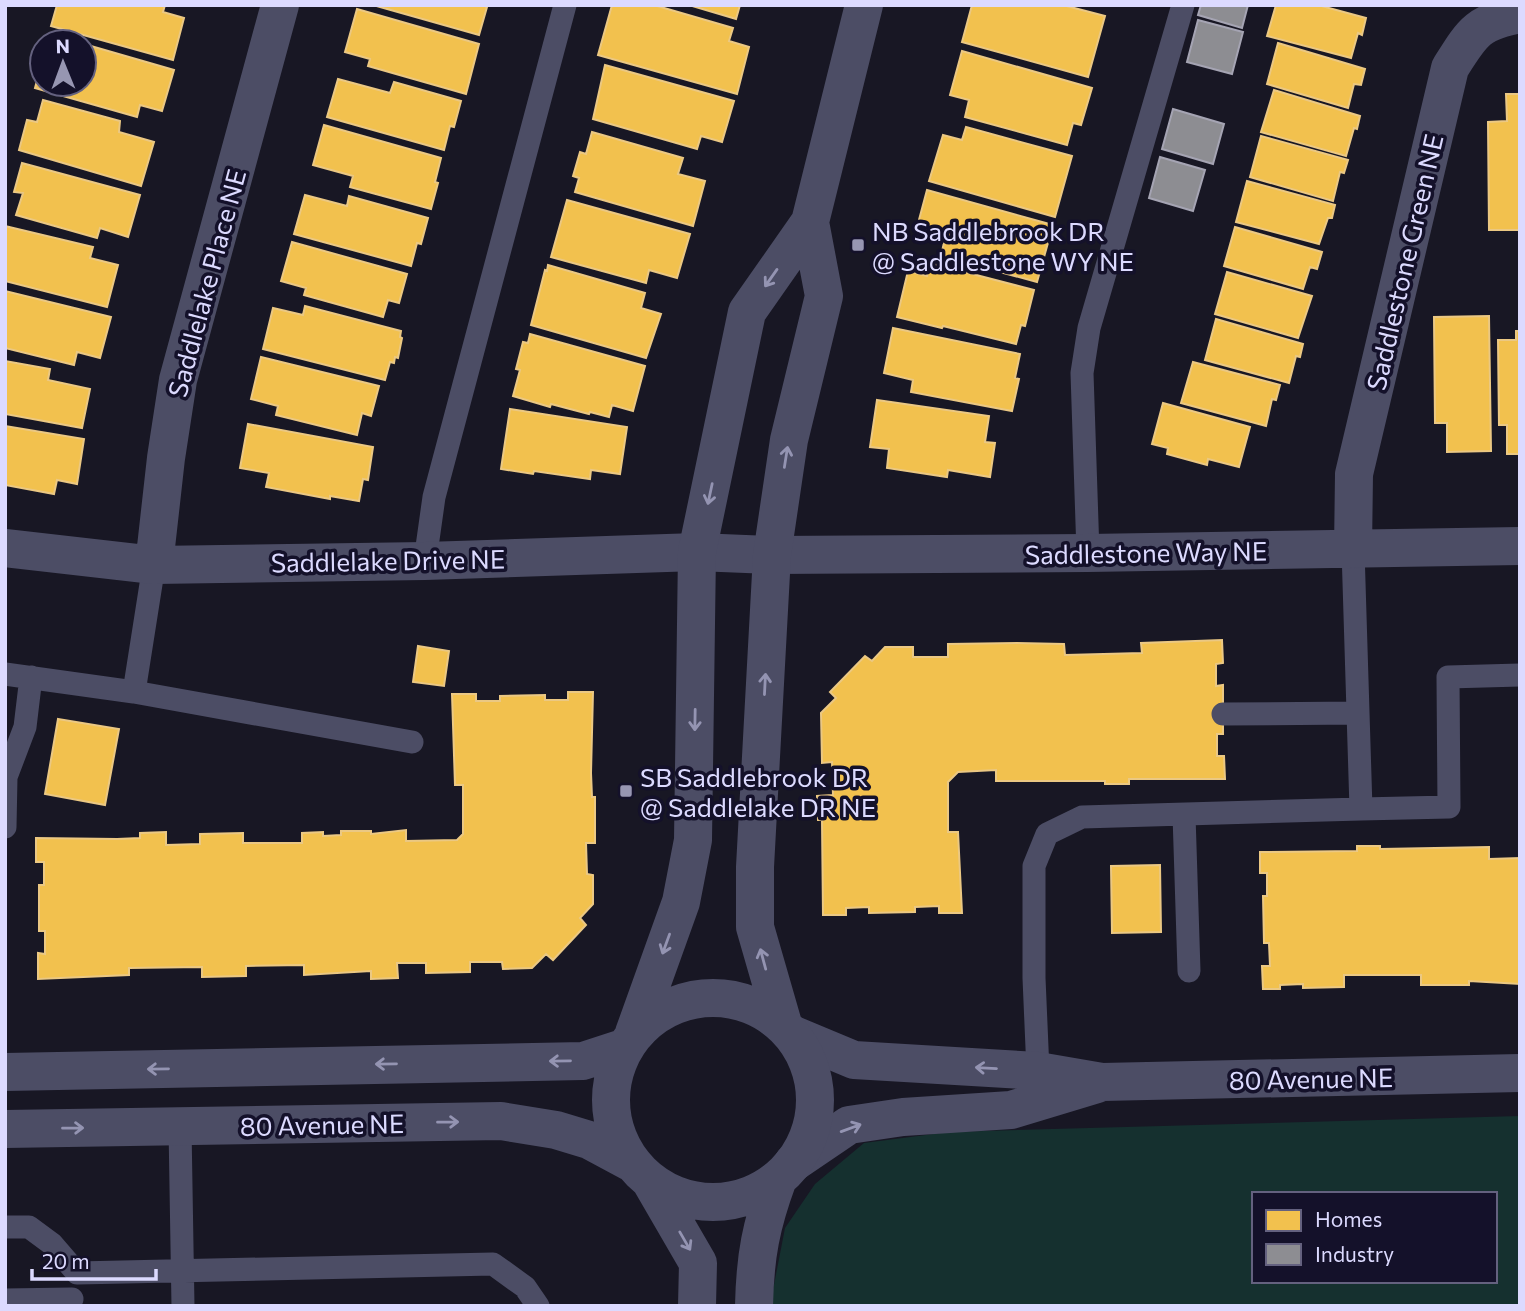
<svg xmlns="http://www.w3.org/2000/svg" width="1525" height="1311" font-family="Commissioner,sans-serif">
<rect width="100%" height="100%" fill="#181724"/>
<path fill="#15302f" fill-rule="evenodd" d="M1520 1116V1306H773L772 1295 785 1228 815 1184 864 1143 949 1132ZM1254 1194H1495V1281H1254Z"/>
<path fill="#f2c14e" stroke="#ebc883" stroke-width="2" d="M57 5H165L163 12 184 18 173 60 51 26Z
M373 5H483L487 7 479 35Z
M612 5H654L733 28 729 41 749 47 737 94 598 55Z
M689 5H740L736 19Z
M972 5H1063L1105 16 1088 77 962 42Z
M1276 5H1318L1366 18 1362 35 1358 33 1351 58 1267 36Z
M357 9 479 44 466 94 368 66 370 59 345 52Z
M50 35 75 42H48Z
M1278 43 1365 69 1361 85 1354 84 1348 108 1267 84Z
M84 44 174 70 162 111 140 105 137 117 35 88 42 62V84H84Z
M962 51 1092 88 1081 125 1073 123 1067 145 965 117 969 100 950 95Z
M605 65 734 101 722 142 701 136 697 149 593 119Z
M338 79 390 93 394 82 461 101 454 127 450 126 444 150 327 117Z
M1274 90 1360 116 1357 129 1354 128 1346 156 1261 132Z
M1506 94H1520V230H1489L1488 122 1507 121Z
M43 100 120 121 119 132 154 142 141 186 19 150 27 120 37 122Z
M324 125 441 158 435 182 438 183 431 209 350 187 353 176 313 165Z
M966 127 1072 156 1055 217 929 181 943 135 962 140Z
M592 132 683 158 678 174 705 181 693 226 575 192 579 178 573 176 580 152 586 154Z
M1261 136 1348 160 1344 173 1340 172 1333 201 1250 177Z
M22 163 140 195 128 237 100 228 97 238 16 215 23 193 14 192Z
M1247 181 1335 205 1332 218H1328L1319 244 1236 222Z
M927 190 1053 225 1037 282 941 256 945 238 916 231Z
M305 195 347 206 349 196 428 218 421 244 417 243 411 266 294 234Z
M567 200 690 234 677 278 649 270 646 283 551 257Z
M5 226 93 247 90 258 118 265 107 307 5 281Z
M1235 227 1322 252 1317 269 1310 267 1303 289 1224 266Z
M292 242 407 274 399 303 388 300 383 317 304 295 306 288 281 281Z
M930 263 1034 290 1025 326 1021 325 1016 344 943 326 942 328 897 317 908 271 927 276Z
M548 265 645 293 641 308 661 314 646 358 531 325 545 270 547 271Z
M1227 272 1312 296 1298 338 1215 314Z
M5 291 111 317 100 358 77 352 74 365 5 348Z
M305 306 401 331 400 337 402 338 398 358 395 357 394 363 390 362 385 380 263 349 273 308 303 315Z
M1489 316 1491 451 1447 452V423H1435L1434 317Z
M1216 319 1303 344 1300 357 1296 356 1289 383 1205 360Z
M893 328 1020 354 1015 378 1019 379 1012 411 911 392 913 380 884 373Z
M1516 331H1520V454H1507V425H1499L1498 340H1516Z
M530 334 645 366 633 411 612 405 609 417 590 412 589 414 551 404 550 407 513 396 520 370 516 369 523 342 528 343Z
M261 357 379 386 371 416 362 413 357 435 276 415 278 406 251 399Z
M5 361 50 369 48 380 90 389 82 428 5 414Z
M1193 362 1280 385 1276 400 1272 399 1266 426 1181 403Z
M877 400 989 416 985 442 995 443 990 477 948 470 947 477 887 468 889 449 870 447Z
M1163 403 1250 427 1239 467 1208 459 1207 465 1167 454 1168 448 1152 444Z
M510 409 627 427 620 474 591 470 590 479 534 471 533 474 501 469Z
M248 424 373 447 368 480 363 479 359 501 330 496V499L266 487 269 473 240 468Z
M5 426 84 439 77 484 57 480 54 494 5 485Z
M1222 640 1223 663 1216 664V686L1223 685V734H1217V756H1224L1225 779H1129V784H1105V781H996V770L958 772 948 782V832H958L962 913H939V906L915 907V912L869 913V907L846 908V915H823L822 820H818L817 796 833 795 832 762 822 763 821 713 836 698 830 692 865 656 872 661 885 647H913V657H948V644L1017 643 1064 644 1065 655 1142 653 1141 643Z
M418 646 449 651 444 686 413 682Z
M568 692H593L591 773 592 797H595V843H586L587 874 593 875V904L580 918 586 925 553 960 546 954 532 968 503 969 502 962H470V972L426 973V963H397L398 978 371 979V971L304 975V965L246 966V976L202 977V967L129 968V975L38 979V953L45 954V931H39V885H44V862H36V838L117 839 140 838V833L166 832V845L200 844V834L243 833V843H302V833L323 832V836L341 835V831H371V834L406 830V841L457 840 463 834V785H455L452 694H476V701H500V696L545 695V700H568Z
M58 719 119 729 105 805 45 794Z
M1357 846H1380V849L1489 847V859L1520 858V984L1469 981V985H1421V975H1344V987L1303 988V984L1280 985V989H1263L1262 966H1270L1269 943H1264L1263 896H1267V873H1260V852L1357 851Z
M1160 865 1161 932 1112 933 1111 866Z"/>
<path fill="#8d8d92" stroke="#a5a4b3" stroke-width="2" d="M1201 5H1248L1242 28 1198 15Z
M1198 20 1243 32 1232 74 1187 62Z
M1173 109 1224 124 1213 164 1162 149Z
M1160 157 1205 170 1193 211 1149 198Z"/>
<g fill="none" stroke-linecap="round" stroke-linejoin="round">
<path stroke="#4c4d65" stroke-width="23" d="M1353 550 1361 809 1449 807 1448 677 1520 675
M1088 553 1082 373 1089 328 1183 5
M425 561 434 497 565 5
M5 674 134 692 412 742
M134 692 154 565
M1223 714 1358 713
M1184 815 1189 971
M5 827 6 777 25 727 31 677
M1038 1071 1034 978V866L1047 834 1082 817 1361 809
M180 1127 183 1306
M5 1227H29L52 1244 77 1273
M77 1273 493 1264 525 1287 538 1306
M5 1300 72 1299"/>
<path stroke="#4c4d65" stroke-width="38" d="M5 548 154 565 425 561 697 552 772 555 1088 553 1520 546
M1353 550 1354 474 1450 68C1472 33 1477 22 1520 14
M154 565 166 458 178 380 280 5
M794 1035 854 1060 1038 1071 1102 1082 1520 1073
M793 1163 849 1125 903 1117 1011 1110 1097 1084"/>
<path stroke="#4c4d65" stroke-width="38" d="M611 1100a102 102 0 1 1 204 0a102 102 0 1 1-204 0Z
M783 1024 755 927V867L772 555 789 440 824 296 810 222
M634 1033 681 902 693 840 697 552 747 312 810 222 864 5
M5 1072 583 1061 626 1047
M5 1129 501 1121 556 1130 589 1140 630 1162
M651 1182 698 1263 697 1306
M754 1306C755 1256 761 1225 778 1179"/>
</g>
<defs><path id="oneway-shaft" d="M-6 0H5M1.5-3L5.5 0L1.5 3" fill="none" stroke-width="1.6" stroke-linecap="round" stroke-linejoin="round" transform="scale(1.75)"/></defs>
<g stroke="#9494b2">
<use href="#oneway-shaft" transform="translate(771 278) rotate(125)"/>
<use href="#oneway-shaft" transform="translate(786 457) rotate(-81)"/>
<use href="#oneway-shaft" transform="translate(710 494) rotate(102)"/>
<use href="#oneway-shaft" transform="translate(765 684) rotate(-87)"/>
<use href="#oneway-shaft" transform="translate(695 720) rotate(91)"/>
<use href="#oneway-shaft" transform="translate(666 944) rotate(110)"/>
<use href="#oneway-shaft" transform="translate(763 959) rotate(-105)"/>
<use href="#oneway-shaft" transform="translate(560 1061) rotate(179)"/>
<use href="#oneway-shaft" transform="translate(386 1064) rotate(179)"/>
<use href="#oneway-shaft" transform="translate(986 1068) rotate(-177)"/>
<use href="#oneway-shaft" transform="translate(158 1069) rotate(179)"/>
<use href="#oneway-shaft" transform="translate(448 1122) rotate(-1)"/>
<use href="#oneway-shaft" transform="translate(73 1128) rotate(-1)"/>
<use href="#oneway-shaft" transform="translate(851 1128) rotate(-20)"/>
<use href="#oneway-shaft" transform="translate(685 1241) rotate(60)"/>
</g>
<g fill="#9796b2" stroke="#14112a" stroke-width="2.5">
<rect x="851" y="238" width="14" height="14" rx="3.5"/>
<rect x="619" y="784" width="14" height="14" rx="3.5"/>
</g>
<g text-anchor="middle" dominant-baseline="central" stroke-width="7" stroke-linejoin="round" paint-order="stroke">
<g font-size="26" fill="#dcdaff" stroke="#14112a" text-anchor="start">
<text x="872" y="230">NB Saddlebrook DR<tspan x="872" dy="30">@ Saddlestone WY NE</tspan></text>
<text x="640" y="776">SB Saddlebrook DR<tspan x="640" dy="30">@ Saddlelake DR NE</tspan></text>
</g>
<g font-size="26" fill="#dcdaff" stroke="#14112a">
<text transform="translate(1404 262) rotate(-77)">Saddlestone Green NE</text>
<text transform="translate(206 283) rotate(-75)">Saddlelake Place NE</text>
<text transform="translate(1146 552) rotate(-1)">Saddlestone Way NE</text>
<text transform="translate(388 560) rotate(-1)">Saddlelake Drive NE</text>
<text transform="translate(1311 1078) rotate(-1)">80 Avenue NE</text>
<text transform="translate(322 1124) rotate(-1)">80 Avenue NE</text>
</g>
</g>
<rect width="1525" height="1311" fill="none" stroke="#dcdaff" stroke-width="14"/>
<rect x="1252" y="1192" width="245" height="91" fill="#14112a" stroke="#64617f" stroke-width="2"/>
<rect x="1266" y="1210" width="35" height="21" fill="#f2c14e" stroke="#64617f" stroke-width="2"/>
<text x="1315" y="1227" font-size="21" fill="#dcdaff">Homes</text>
<rect x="1266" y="1244" width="35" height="21" fill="#8d8d92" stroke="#64617f" stroke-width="2"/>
<text x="1315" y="1262" font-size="21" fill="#dcdaff">Industry</text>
<g transform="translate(63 63) rotate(359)"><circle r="33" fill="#14112a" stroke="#64617f" stroke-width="2"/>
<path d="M0-5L12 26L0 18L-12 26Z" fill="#9796b2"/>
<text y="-10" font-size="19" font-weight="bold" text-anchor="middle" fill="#dcdaff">N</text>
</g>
<path d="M32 1269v10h124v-10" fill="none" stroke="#dcdaff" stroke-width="3.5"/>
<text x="42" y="1269" font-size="21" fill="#dcdaff" stroke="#14112a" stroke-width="5" paint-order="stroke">20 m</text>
</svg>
